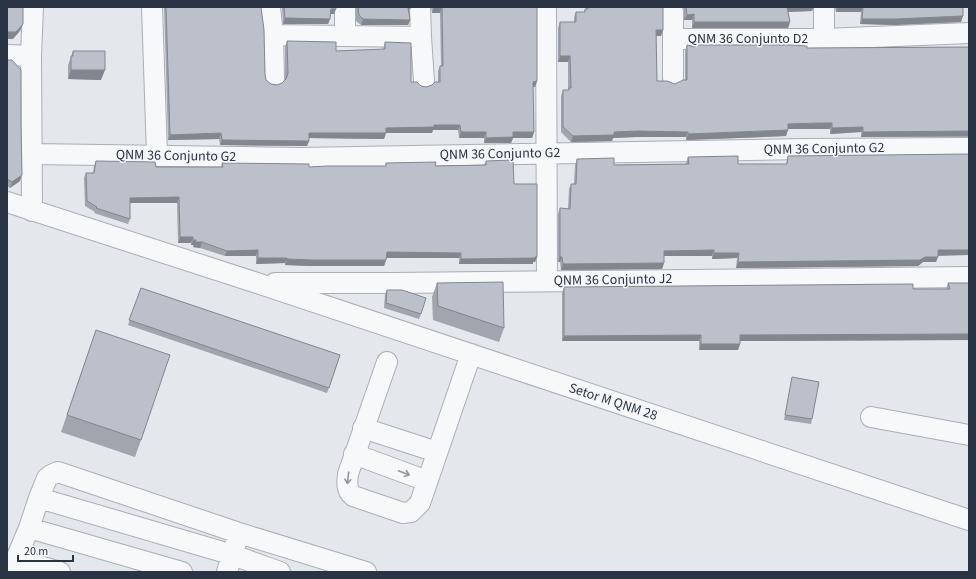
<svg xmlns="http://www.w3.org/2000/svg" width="976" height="579" font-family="'Source Sans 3',sans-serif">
<rect width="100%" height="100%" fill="#e4e7ec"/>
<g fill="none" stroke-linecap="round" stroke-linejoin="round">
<g stroke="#a9aeb7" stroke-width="22">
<path id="minor" d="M152 7 157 155
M270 7 273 35 345 36
M345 7V36L421 37 424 81
M420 7 421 37
M546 7 547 281
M671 7 673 12V78
M273 35 274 79
M673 39H824L969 33
M824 39V7
M7 55 31 56
M32 154 301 158 804 149 969 148
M7 202 257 283 969 520
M32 211 31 56 33 7
M275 283H394L969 277
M387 362 348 474C347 482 346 490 353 496L403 513 411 512 420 503 471 354
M871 417 969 435
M363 428 437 452
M354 454 427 481
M39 498 233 555 280 572
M29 528 182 572
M239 533 366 572
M16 559 29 528 39 498 47 478 51 475 58 472 239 533 227 572
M12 571 16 559 60 572"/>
</g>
<use href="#minor" stroke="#f7f8fa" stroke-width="20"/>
</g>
<path fill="#a1a5ae" d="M164 7H261L265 74 266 80 271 84 277 85 282 83 285 80V47L287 41 336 51 383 50 385 42 411 82 421 86 426 87 432 85 438 82V71L440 66H441L440 13H432L431 7H537V81L535 87H533L534 132 532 138H513L511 143H484V138H459L458 130H433L432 133H386L384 139 309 138V141L307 146 220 145 219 139 168 140Z
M282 7H336L334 14H330V19L328 24H283Z
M356 7H411L409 12 410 20 408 25H361L356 21Z
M586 7H663V30L661 36H656L657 81 675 84 685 80V51L687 45 694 46 695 45 807 48 969 47V137H861V132L830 134V129H788L786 136 686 140V137H636L613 138 612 141 571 142 561 132V96L563 90H568V62H558V28L560 22H574V17L576 12H584L585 9H586Z
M683 7H814L812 11 788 12 790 22 788 28H692V20H684V12Z
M835 7H963L961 22 894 25 860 24 861 12H836Z
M73 51 101 80 68 79V65Z
M7 60 20 181 10 188 7 186Z
M788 156 938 256 936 262H923L918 266 736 268 737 258 712 259V256H664V263L662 269 561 270 560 262H558V214L560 208 568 209 569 189 571 184H574L575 165 577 159 614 165 686 164V163L688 157 738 164H786Z
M96 161 156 167H221L222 163 309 167 385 166 386 163 435 166 484 165 486 161 514 184 537 257 535 262H533V264H459V258H387L384 266H310L285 265V263L256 264V256H225L200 248 193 247 194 245H191V243H178L177 203H130V219L128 224 94 213 95 212 85 206 84 178 86 173H93L94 166Z
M437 283 504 328 499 342 433 320 432 297Z
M948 283 969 340 740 341V344L738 350H699V341H562V293L564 287 946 289Z
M141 288 340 355 327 393 128 325Z
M387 290 421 314 419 319 384 308 385 294Z
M96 330 141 440 135 457 61 432Z
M792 377 812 419 811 424 784 420 791 382Z"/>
<path fill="#83868d" d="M434 7H442L440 13H432Z
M787 7H814L812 11 785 12Z
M837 7H863L861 12H836Z
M331 9H336L334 14H328Z
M694 14 692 20H684L687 15Z
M963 16 961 22 894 25 860 24 862 19Z
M285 18 330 19 328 24H283Z
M363 19 410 20 408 25H361Z
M694 22H790L788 28H692Z
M23 24 20 31 13 39H7V32Z
M656 30H663L661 36H654Z
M560 56H570L568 62H558Z
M71 70H105L101 80 68 79Z
M537 81 535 87H531L533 82Z
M832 123 830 129H786L788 124Z
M434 125H460L458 130H433L432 133H386L384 139 307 138 309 133Z
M863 127 861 132 830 134 832 128Z
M788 130 786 136 686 140 688 134Z
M638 131 688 132 686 137H636L613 138 612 141 571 142 573 136 614 132Z
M969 131V136L861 137 863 132Z
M461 132H486L484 138H459Z
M513 132H534L532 138H513L511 143H484L486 138Z
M221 133 219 139 168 140 170 135Z
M222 140 309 141 307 146 220 145Z
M22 175 20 181 10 188 12 182Z
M179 197 177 203H128L130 198Z
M180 237H193L191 243H178Z
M193 240H196L194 245H191Z
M195 242H202L200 248 193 247Z
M258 250 256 256H225L227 251Z
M714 250 712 256H662L664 251Z
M938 250H969V255L936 256Z
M387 252 461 253 459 258H386Z
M714 253H739L737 258 712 259Z
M537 257 535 262H533V264H459L461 259Z
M560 257H562L560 262H558Z
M925 257H938L936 262H923L918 266 736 268 738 262Z
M258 258H287L285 263 256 264Z
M287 259 386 260 384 266H310L285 265Z
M664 263 662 269 561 270 563 264Z
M969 334V340L738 341 740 335Z
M701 335 699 341H562L564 336Z
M701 344H740L738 350H699Z"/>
<path fill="#bbc0ca" stroke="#83868d" d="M7 7H23V24L16 32H7Z
M166 7H261L264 30 265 74 266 80 271 84 277 85 282 83 286 79 288 73 287 41 336 42V51L385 49V42L411 43V82H417L421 86 426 87 432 85 435 82H440V66H443L442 7H434H537V81L533 82 534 132H513V137L486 138V132H461L460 125H434V127L386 128V133H309V141L222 140 221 133 170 135Z
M284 7H336V9H331L330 19 285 18Z
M358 7H411V8H408L410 20 363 19 359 15Z
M588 7H663V30H656L657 81H667L675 84 683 80H687V45L695 47V45H793L807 46V48L969 47V131L863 132V127L832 128V123H819L788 124V130L688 134V132L638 131 614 132V135L573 136 563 127V90H569V88H571L570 56H560V22H576V12H585V9H588Z
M686 7H787L790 22H694V14L687 15Z
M863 7H963V16L896 19H862Z
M73 51H105V70H71V56H73Z
M7 60H12L21 70V123L22 175 12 182 7 179Z
M969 154V250H938V257H925L920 260 738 262 739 253H714V250L664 251V263L563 264 562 257H560V208L570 209 571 184H576L577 159 614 158V165L689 164 688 157 738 156V164H787L788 156Z
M513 160 514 184H537V257H535V258L461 259V253L387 252 386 260H312L287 259V258H258V250L227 251 202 242H195L196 240H193V237H180L179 197 130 198V219L96 208 97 207 87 201 86 173H94L96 161 155 162 156 167H223L222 163 309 164V167L327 166H386V163L436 162 435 166 486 165V161Z
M503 282 504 328 438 306 437 283Z
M948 283H969V334L740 335V344H701V335L564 336V287L913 284V289H950Z
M141 288 340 355 329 388 129 320Z
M387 290H402L426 298 421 314 386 303Z
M96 330 170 355 141 440 67 415Z
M792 377 819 382 812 419 785 415Z"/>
<defs><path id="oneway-shaft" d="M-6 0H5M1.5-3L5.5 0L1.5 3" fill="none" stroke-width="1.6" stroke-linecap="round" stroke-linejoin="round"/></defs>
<g stroke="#9196a0">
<use href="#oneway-shaft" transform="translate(404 473) rotate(21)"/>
<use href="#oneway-shaft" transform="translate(348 478) rotate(96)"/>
</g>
<g text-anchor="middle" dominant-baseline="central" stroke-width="3" stroke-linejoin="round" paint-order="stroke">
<g font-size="14" fill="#2b3445" stroke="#f4f6f9">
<text x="748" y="39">QNM 36 Conjunto D2</text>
<text transform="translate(824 149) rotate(-1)">QNM 36 Conjunto G2</text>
<text transform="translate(500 154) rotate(-1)">QNM 36 Conjunto G2</text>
<text transform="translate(176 156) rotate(1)">QNM 36 Conjunto G2</text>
<text transform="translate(613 280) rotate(-1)">QNM 36 Conjunto J2</text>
<text transform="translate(613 402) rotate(18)">Setor M QNM 28</text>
</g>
</g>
<rect width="976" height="579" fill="none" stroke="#2b3445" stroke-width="16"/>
<path d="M18 555v6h55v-6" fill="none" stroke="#2b3445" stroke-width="2"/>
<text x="24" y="555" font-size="12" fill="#2b3445" stroke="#f4f6f9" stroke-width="3" paint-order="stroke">20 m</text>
</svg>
